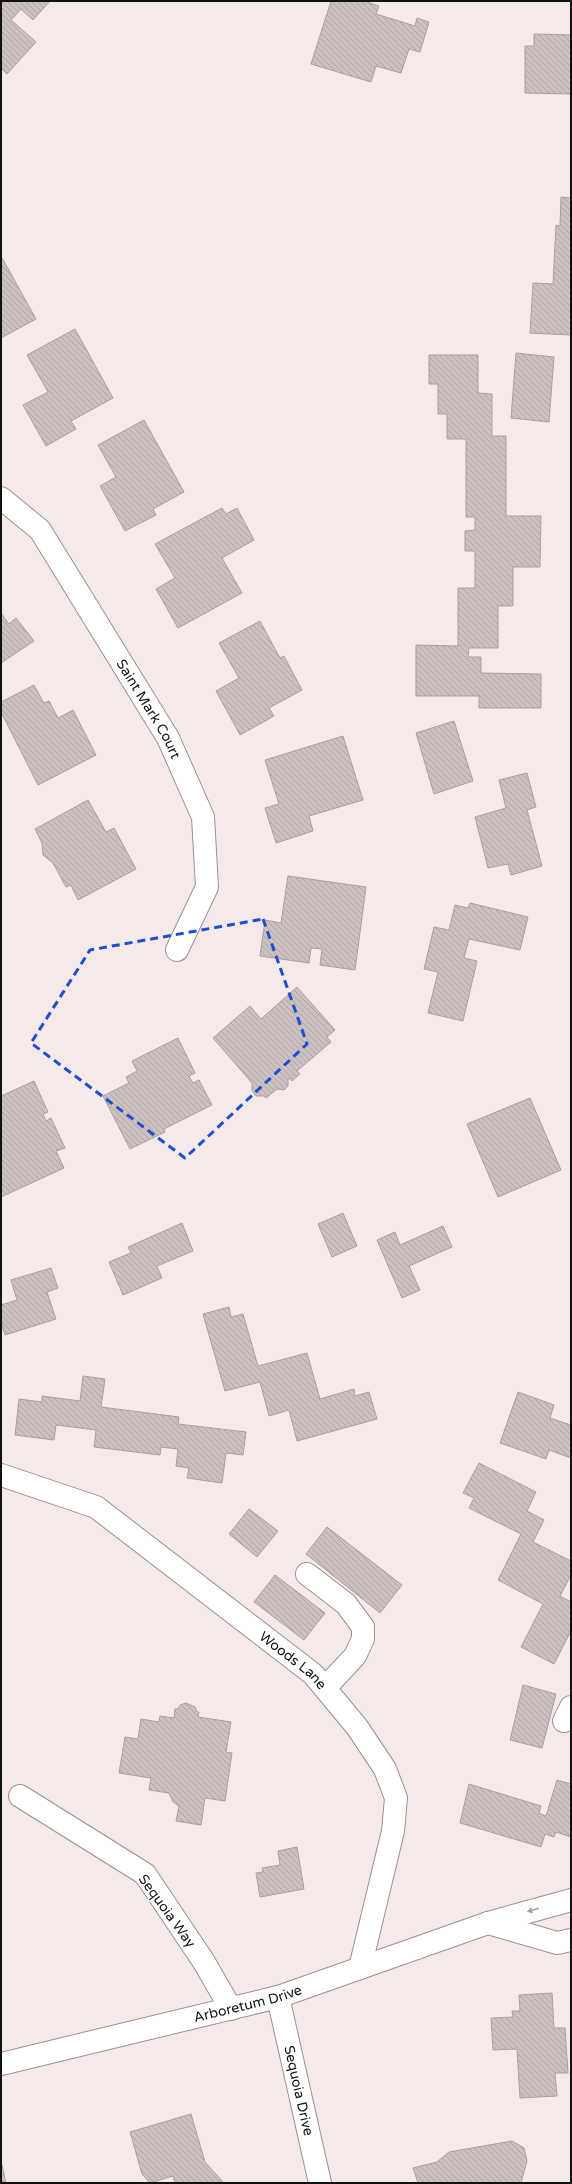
<svg xmlns="http://www.w3.org/2000/svg" width="572" height="2184" font-family="'Varela Round',sans-serif">
<defs>
<pattern id="building-back-hatch" width="6" height="6" patternUnits="userSpaceOnUse"><rect width="6" height="6" fill="#ccc1bf"/><path d="M-1 5l2 2M0 0l6 6M5-1l2 2" fill="none" stroke="#aea5a3"/></pattern>
</defs>
<rect width="100%" height="100%" fill="#f5eae8"/>
<path fill="url(#building-back-hatch)" stroke="#a99f9c" d="M1 1H50L33 20 21 9 11 20 36 42 7 74 1 68Z
M331 1H364L379 6 376 14 415 26 417 18 429 22 420 52 409 49 401 73 376 66 371 82 311 64Z
M534 34 571 35V94L525 93V46H534Z
M561 197 571 198V335L530 333 533 283 553 284 556 225 560 226Z
M1 256 36 319 1 338Z
M75 329 113 398 71 421 76 429 46 446 23 405 48 392 27 355Z
M516 353 554 357 549 422 511 418Z
M429 355H478V393L492 394V436H506V516H541L540 567H513V606H498V648H469L468 657H481V673L541 674V708H479V696H416V645L458 646V588H475V551H465V531L475 530V517H466V439H447V414H438V384H429Z
M144 420 184 492 153 509 156 515 125 531 100 486 116 477 98 445Z
M222 508 226 514 237 508 254 540 222 558 242 593 178 628 156 589 175 578 155 544Z
M1 613 9 624 16 618 34 641 1 663Z
M260 621 280 658 284 656 302 690 269 708 274 716 240 735 216 691 239 678 219 643Z
M34 685 44 703 49 701 58 718 73 710 96 755 38 785 1 712V702Z
M454 721 473 781 434 794 416 733Z
M343 736 363 800 309 816 313 831 276 843 265 808 279 804 265 760Z
M527 773 536 807 527 810 542 866 511 875 508 864 488 868 475 817 506 808 499 780Z
M88 800 106 832 114 828 136 869 78 900 71 885 66 887 53 863 43 855 42 843 35 829Z
M288 876 366 887 355 970 320 965 322 949 311 948 309 963 260 956 265 920 281 923Z
M470 903 528 917 520 950 469 939 464 958 477 961 463 1021 428 1013 438 972 424 969 434 927 449 930 455 905 468 908Z
M297 987 335 1030 327 1037 331 1042 297 1071 300 1074 292 1081 289 1078 288 1080V1086L284 1090 277 1089 266 1098 264 1096H256L252 1090V1083L213 1038 250 1006 261 1019Z
M178 1038 195 1073 189 1076 193 1083 199 1080 212 1105 164 1129 165 1132 130 1149 103 1096 129 1083 126 1077 137 1071 132 1061Z
M34 1081 48 1112 43 1114 46 1121 51 1118 65 1148 56 1151 64 1168 1 1197V1096Z
M530 1098 561 1170 498 1197 467 1124Z
M343 1213 357 1246 332 1257 318 1224Z
M182 1223 193 1251 157 1266 162 1278 123 1295 109 1262 131 1253 128 1247Z
M443 1226 452 1247 409 1266 420 1290 402 1298 377 1240 395 1232 400 1245Z
M51 1268 58 1288 47 1292 56 1319 5 1335 1 1322V1305L17 1300 11 1280Z
M229 1307 231 1317 243 1314 258 1366 307 1353 320 1399 354 1389 355 1396 369 1392 377 1419 297 1441 289 1410 269 1416 260 1382 225 1391 203 1314Z
M83 1376 105 1379 101 1407 179 1417 178 1424 246 1432 243 1455 226 1453 222 1483 187 1478 189 1468 176 1466 178 1449 161 1447 160 1455 94 1447 96 1430 56 1425 54 1440 15 1435 19 1399 42 1402V1396L80 1401Z
M518 1392 554 1405 550 1418 571 1425V1458L549 1450 546 1459 500 1443Z
M479 1463 536 1492 527 1511 544 1520 533 1542 571 1561V1575L560 1596 571 1602V1631L554 1664 521 1647 543 1604 498 1580 521 1534 469 1508 474 1498 463 1493Z
M249 1509 278 1531 257 1557 229 1534Z
M327 1527 402 1585 380 1613 306 1554Z
M275 1575 325 1613 304 1640 254 1602Z
M523 1685 556 1694 542 1748 510 1740Z
M186 1703 195 1707 197 1712H199L198 1717 231 1722 226 1752 232 1753 225 1801 205 1798 201 1825 176 1821 179 1806 173 1802 169 1793 149 1790 151 1778 119 1773 125 1737 138 1739 141 1719 159 1722 160 1716 174 1718 175 1709H178L180 1705Z
M557 1780 571 1784V1837L556 1832 554 1837 545 1834 541 1847 460 1823 469 1784 541 1806 539 1813 546 1816Z
M297 1847 304 1889 260 1897 256 1873 263 1872 262 1868 280 1865 278 1851Z
M552 1993 554 2028H565L568 2073H555L557 2096 520 2098 517 2049 493 2050 491 2018 513 2017 512 2011H520L519 1995Z
M191 2114 205 2162 224 2183H175L173 2176 150 2183 142 2174 130 2132Z
M512 2141 524 2148 527 2161 521 2183H418L413 2168 437 2162 449 2152Z
M1 2161 6 2183H1Z"/>
<g fill="none" stroke-linecap="round" stroke-linejoin="round">
<g stroke="#9a918e" stroke-width="24">
<g id="minor">
<path id="s1" d="M1 498 40 530 168 738 203 817 207 887 177 950"/>
<path id="s2" d="M1 1475 96 1507 313 1674 357 1727 385 1769 396 1798 393 1831 360 1968"/>
<path d="M307 1574 346 1604 363 1627V1639L355 1656 325 1688"/>
<path d="M564 1721 571 1707"/>
<path d="M20 1796 145 1874 204 1962 231 2009"/>
<path d="M488 1923 557 1943 571 1940"/>
<path id="s3" d="M278 1997 320 2183"/>
<path id="s4" d="M1 2064 278 1997 488 1923 571 1900"/>
</g>
</g>
<use href="#minor" stroke="#fff" stroke-width="22"/>
</g>
<defs><path id="oneway-solid" d="M-6-.8H1V-3.2L6.5 0L1 3.2V.8H-6Z"/></defs>
<use fill="#a1a09f" href="#oneway-solid" transform="translate(533 1910) rotate(164)"/>
<path fill="none" stroke="#1d4ed8" stroke-width="3" stroke-dasharray="8 5" stroke-linejoin="round" d="M263 919 307 1044 185 1158 31 1043 90 950Z"/>
<g text-anchor="middle" dominant-baseline="central" stroke-width="3" stroke-linejoin="round" paint-order="stroke">
<g font-size="14" fill="#151110" stroke="#fff">
<text stroke="none"><textPath href="#s1" startOffset="260">Saint Mark Court</textPath></text>
<text stroke="none"><textPath href="#s2" startOffset="350">Woods Lane</textPath></text>
<text transform="translate(167 1911) rotate(54)">Sequoia Way</text>
<text stroke="none"><textPath href="#s4" startOffset="254">Arboretum Drive</textPath></text>
<text stroke="none"><textPath href="#s3" startOffset="96">Sequoia Drive</textPath></text>
</g>
</g>
<rect width="572" height="2184" fill="none" stroke="#151110" stroke-width="4"/>
</svg>
